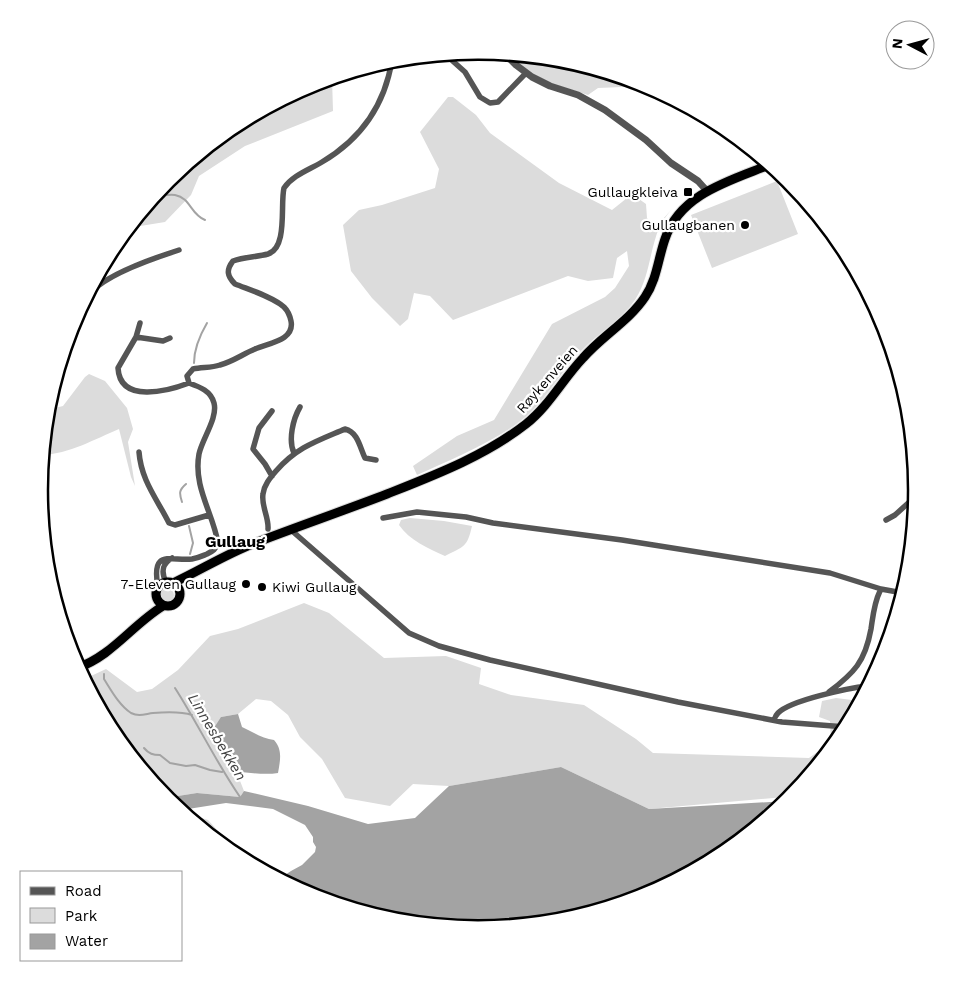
<svg xmlns="http://www.w3.org/2000/svg" width="955" height="981" font-family="'Work Sans',sans-serif">
<rect width="100%" height="100%" fill="#fff"/>
<path fill="#dcdcdc" d="M511 55 563 60 647 86 598 88 588 95 553 84 529 72Z
M332 78 333 111 245 146 199 176 191 195 165 222 128 228 167 180 234 126 310 85Z
M448 97H453L476 115 490 133 559 183 612 210 632 194 646 204 647 218 654 229 672 209C667 215 662 221 659 228 649 253 650 276 635 300 621 320 597 334 580 352 561 371 549 395 530 413 502 439 452 459 417 475L413 466 457 436 494 420 552 324 605 297 615 288 629 266 627 251 617 258 613 278 588 281 568 276 453 320 430 296 414 293 408 319 400 326 372 298 351 271 343 225 359 210 382 205 435 188 439 169 420 132Z
M777 181 798 234 712 268 691 215Z
M89 374 105 381 127 408 133 429 128 442 135 486 131 477 119 429C95 439 69 454 42 455L47 410 63 406 85 377Z
M410 518 444 521 472 526C467 548 464 546 445 556 429 549 409 540 399 525L401 520Z
M160 595a7 7 0 1 1 14 0a7 7 0 1 1-14 0Z
M304 603 329 613 384 658 446 656 481 668 479 684 511 695 584 705 636 739 653 753 809 758 831 742 830 721 819 717 822 701 836 698 860 701 842 734 789 799 785 797 649 809 561 767 449 786 413 784 390 806 345 798 322 759 300 737 288 715 271 701 256 699 238 714 221 717 233 763 244 791 240 797 197 793 165 798 115 737V728L101 713 86 685 91 676 106 669 137 692 152 689 178 670 210 636 238 629Z
M183 812 208 820 230 844 248 854 247 862 234 855 182 813Z"/>
<path fill="#a3a3a3" d="M238 714 242 727C253 732 263 739 274 740 283 750 280 761 278 773 266 775 253 773 241 772L233 763 214 728 221 717Z
M561 767 649 809 787 801 721 855 645 896 563 921 477 929 392 921 309 896 279 879 291 871 302 865 315 852 316 847 313 842V837L305 825 273 809 226 803 188 809 182 813 165 798 197 793 240 797 244 791 308 806 368 824 415 818 449 786Z"/>
<g fill="none" stroke-linecap="round" stroke-linejoin="round">
<path stroke="#a3a3a3" stroke-width="2" d="M154 196C161 196 169 194 175 195 191 198 190 214 205 220
M194 363C194 349 200 335 207 323
M182 502C179 493 179 490 186 484
M189 526 193 543 190 554
M104 674V679C111 690 119 705 131 713 139 717 145 714 153 713 165 712 180 711 192 715
M175 688C198 724 216 762 240 797
M144 748C149 754 153 755 160 755L170 763 186 766 195 765 210 770 222 772"/>
<g stroke="#dbdbdb" stroke-width="11">
<path id="trunk" d="M156 594a12 12 0 1 1 24 0a12 12 0 1 1-24 0Z
M173 583C201 570 226 554 255 543 299 526 343 511 387 494 435 475 485 456 526 424 549 406 563 379 583 358 602 336 629 321 645 297 657 279 658 259 665 239 680 194 729 181 769 165
M77 668C112 656 132 625 163 606"/>
</g>
<path stroke="#555" stroke-width="5.5" d="M446 55 465 72 480 97 490 103 498 102 526 73
M80 308C83 303 86 296 91 292 109 273 154 258 179 250
M140 323 136 337 118 368C120 404 168 391 189 383
M136 337 163 341 170 338
M272 411 259 428 253 449 265 464 272 476
M139 452C141 480 157 499 169 523L175 525 209 515
M294 453C288 440 293 419 300 407
M383 518 417 512 466 517 493 523 622 540 830 573 881 589 903 593
M886 520 895 515 916 496
M268 529C269 517 261 506 263 494 264 485 270 478 276 471 297 447 317 441 345 429 358 432 360 448 365 458L376 460
M291 530 409 633 439 646 490 660 678 702 782 722 846 727
M166 582C161 572 162 564 172 558
M158 587C151 549 169 561 192 559 198 558 202 556 207 554 213 551 216 549 218 543 213 513 193 487 199 454 202 439 218 418 214 403 211 391 200 387 189 383L187 376 193 369C202 367 211 368 220 365 232 362 243 354 255 349 267 343 295 341 291 321 290 316 288 311 284 307 273 297 250 290 235 284 227 276 226 270 233 261 244 257 257 257 268 254 288 248 280 204 284 188 293 175 309 170 322 162 361 139 385 104 392 60
M829 692C854 673 865 662 871 629 873 616 874 603 880 591
M774 720C775 717 776 715 778 713 791 700 849 688 868 686"/>
<path stroke="#555" stroke-width="7" d="M506 55 516 65 532 77 550 86 578 95 605 110 646 140 671 163 698 181 707 191"/>
<use href="#trunk" stroke="#000" stroke-width="9"/>
</g>
<g fill="#000" stroke="#fff" stroke-width="2">
<rect x="683" y="187" width="10" height="10" rx="2.5"/>
<circle cx="745" cy="225" r="5"/>
<circle cx="246" cy="584" r="5"/>
<circle cx="262" cy="587" r="5"/>
</g>
<g text-anchor="middle" dominant-baseline="central" stroke-width="4.5" stroke-linejoin="round" paint-order="stroke">
<g font-size="14" fill="#000" stroke="#fff" text-anchor="end">
<text x="678" y="192">Gullaugkleiva</text>
<text x="735" y="225">Gullaugbanen</text>
<text x="236" y="584">7-Eleven Gullaug</text>
<text x="272" y="587" text-anchor="start">Kiwi Gullaug</text>
</g>
<g font-size="14" fill="#000" stroke="#fff">
<text transform="translate(547 379) rotate(-49)">Røykenveien</text>
</g>
<g font-size="15" font-style="italic" fill="#444" stroke="#fff">
<text transform="translate(217 737) rotate(59)">Linnesbekken</text>
</g>
<g font-size="16" font-weight="bold" fill="#000" stroke="#fff">
<text x="235" y="541">Gullaug</text>
</g>
</g>
<path d="M0 0H955V981H0ZM48 490a430 430 0 1 1 860 0a430 430 0 1 1-860 0Z" fill="#fff" fill-rule="evenodd"/>
<path fill="none" stroke="#000" stroke-width="2.5" d="M48 490a430 430 0 1 1 860 0a430 430 0 1 1-860 0Z"/>
<rect x="20" y="871" width="162" height="90" fill="#ffffff" stroke="#999999"/>
<rect x="30" y="887" width="25" height="8" fill="#555555" stroke="#999999"/>
<text x="65" y="896" font-size="15" fill="#000000">Road</text>
<rect x="30" y="908" width="25" height="15" fill="#dcdcdc" stroke="#999999"/>
<text x="65" y="921" font-size="15" fill="#000000">Park</text>
<rect x="30" y="934" width="25" height="15" fill="#a3a3a3" stroke="#999999"/>
<text x="65" y="946" font-size="15" fill="#000000">Water</text>
<g transform="translate(910 45) rotate(276)"><circle r="24" fill="#ffffff" stroke="#999999"/>
<path d="M0-4L9 19L0 12L-9 19Z" fill="#000000"/>
<text y="-8" font-size="14" font-weight="bold" text-anchor="middle" fill="#000000">N</text>
</g>
</svg>
